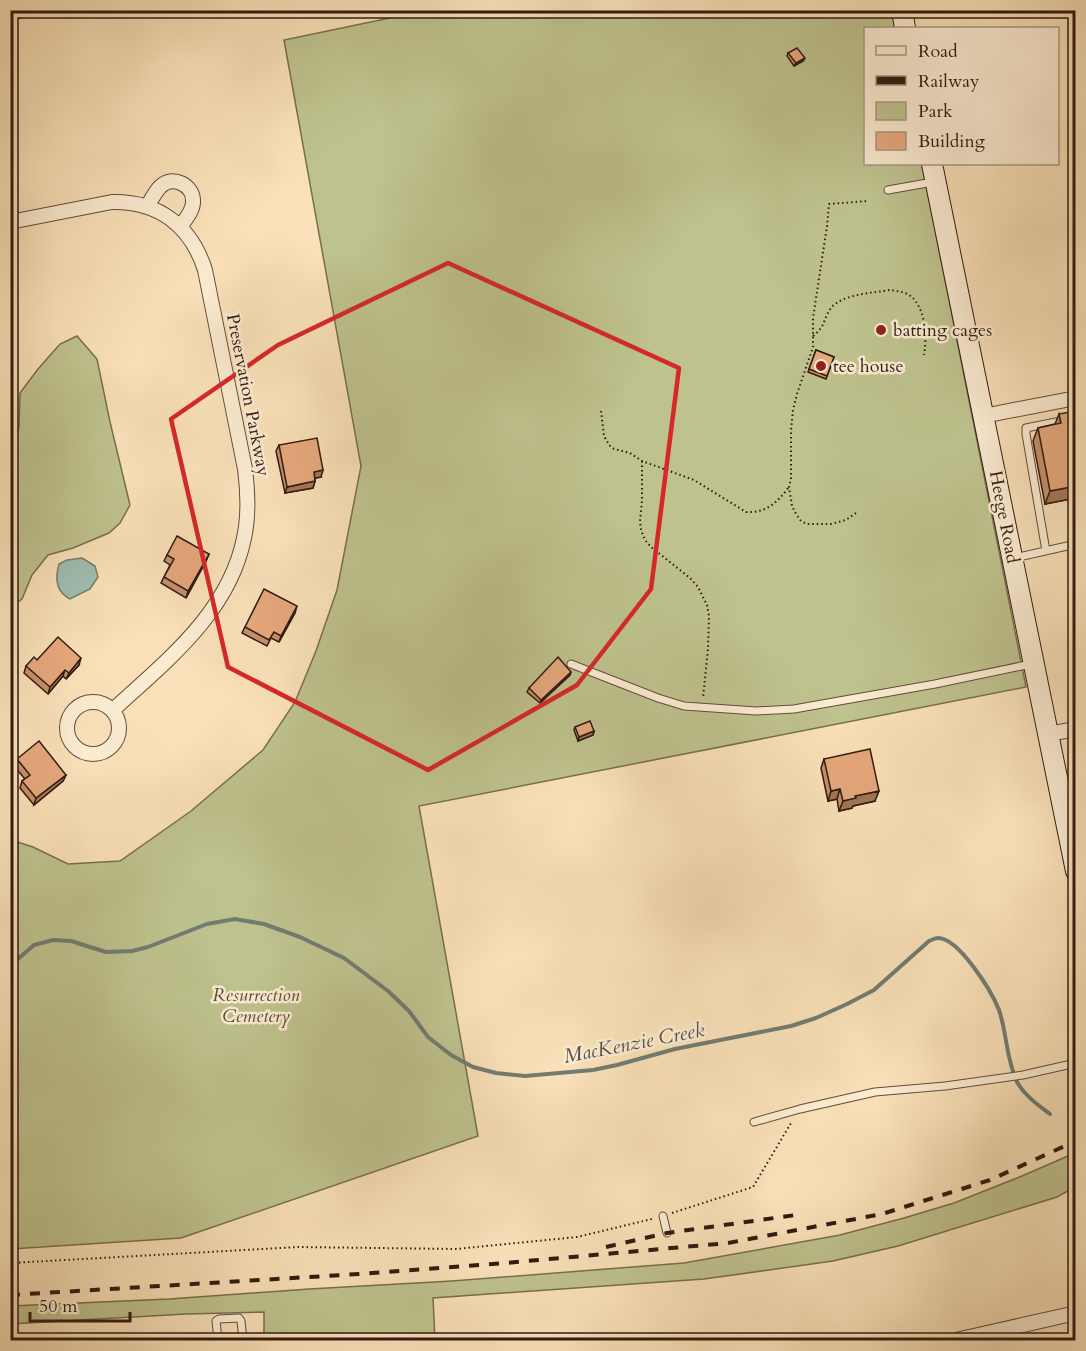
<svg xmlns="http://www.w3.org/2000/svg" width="1086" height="1351" font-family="Cardo,serif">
<rect width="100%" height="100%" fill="#f9e0b8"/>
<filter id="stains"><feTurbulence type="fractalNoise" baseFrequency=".00333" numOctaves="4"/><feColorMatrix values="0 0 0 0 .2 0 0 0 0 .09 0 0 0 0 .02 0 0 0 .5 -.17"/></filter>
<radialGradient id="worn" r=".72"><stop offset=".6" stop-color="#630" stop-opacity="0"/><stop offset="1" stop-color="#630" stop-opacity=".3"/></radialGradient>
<path fill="#bec28e" stroke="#786e4f" stroke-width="1.5" d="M428 10 892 11 895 28H866V164H922L1026 687 419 806 478 1136 181 1238 11 1249V840L33 847 68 864 120 861 191 811 263 750 295 702 316 651 337 590 361 466 284 40Z
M77 336 97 359 110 422 130 505 120 523 109 533 73 548 48 555 32 575 22 599 11 607 10 453 13 450 19 428 20 393 38 369 60 344Z
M1075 1153V1187L1057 1197 898 1246 833 1261 704 1279 433 1298 435 1340H264V1312L186 1314 11 1324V1306L169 1299 309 1289 452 1281 684 1263 840 1235 904 1218 954 1203 1022 1176Z"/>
<path fill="#9ebdb1" stroke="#727c71" stroke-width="1.5" d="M82 558 95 566 98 577 90 589 70 599C56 592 55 578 59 564L67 560Z"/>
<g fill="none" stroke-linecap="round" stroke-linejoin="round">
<path stroke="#727c71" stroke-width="4" d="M10 966 34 945 53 940 71 941 106 952 132 951 148 947 207 924 235 919 264 924 300 937 344 958 388 991 409 1011 428 1037 451 1055 473 1067 496 1073 525 1076 593 1070 617 1065 675 1049 791 1026 816 1018 847 1004 874 990 929 941C932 940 935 938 938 938 959 938 992 992 999 1010 1007 1033 1006 1059 1017 1082 1025 1096 1038 1105 1050 1114"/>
<g stroke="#634c3a" stroke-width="9">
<path id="lane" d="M888 190 933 182
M1046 551 1026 434V428L1076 418
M1014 558 1076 544
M571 664 658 698 684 706 756 711 794 709 935 684 1031 664
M754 1122 800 1109 875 1092 945 1086 1023 1075 1076 1063
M663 1216 667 1233
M218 1340 216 1321 219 1319 239 1318 241 1321 243 1340"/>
</g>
<g stroke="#634c3a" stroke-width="16">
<path id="street" d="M10 13 25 10
M147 207C151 200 155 192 160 187 172 174 194 185 193 202 193 211 185 220 180 227
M10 222 112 202C159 201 191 226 205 270L245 469C248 492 249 515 244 538 229 613 166 661 113 710
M983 416 1076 398
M67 728a26 26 0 1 1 52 0a26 26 0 1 1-52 0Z
M1048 734 1076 729
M956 1340 1076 1313"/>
</g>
<g stroke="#311a10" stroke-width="22">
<path id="secondary" d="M902 10 905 28
M932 164 1076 871"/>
</g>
<path stroke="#311a10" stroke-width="2" stroke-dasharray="1.5 3" stroke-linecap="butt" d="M813 336C826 326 823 319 831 308 842 294 873 293 890 290 898 291 907 292 913 298 926 312 927 337 924 355
M601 411 604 436 609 445 614 449 630 453 642 461 694 480 746 512C766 513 777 503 789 487
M642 461V500L640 521 641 530 645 540 651 547 690 578 698 587 707 605 709 616 708 649 703 698
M856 513 846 520 831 524H807L801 521 796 514 792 506 789 487 791 478V430L793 410 797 394 813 347V318L827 226 829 204 868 201
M672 1213 753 1187 791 1123
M10 1263 298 1247 456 1249 577 1237 652 1219"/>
<use href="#lane" stroke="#fbebd1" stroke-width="7"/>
<use href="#street" stroke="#fbebd1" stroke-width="14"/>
<use href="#secondary" stroke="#fbebd1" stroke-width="20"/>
<path stroke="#311a10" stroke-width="4" stroke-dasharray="10 10" stroke-linecap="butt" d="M606 1247 667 1233 803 1214
M10 1295 359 1274 505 1263 728 1243 882 1214 990 1180 1076 1141"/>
</g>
<path fill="#c6906c" stroke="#311a10" stroke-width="1.5" d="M788 53 803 61 794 66 787 56Z
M816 350 834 357 826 379 808 372Z
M1059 414 1076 498 1045 504 1033 441 1038 428 1055 424Z
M279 445 321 477 315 478V481L313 488 285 493 276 451Z
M209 554 206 561 186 598 161 583 170 565 164 561 167 555Z
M295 613 279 642 271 638 267 646 242 633 245 627Z
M37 660 79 665 66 679 63 676 48 694 24 673 26 666Z
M570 675 540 703 527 692 529 688Z
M575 727 594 731 593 735 578 741 574 730Z
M17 759 66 775 63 781 34 805 20 788 22 781 25 779 14 766Z
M824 759 875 801 853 806 852 808 839 811 837 799 828 801 821 768Z"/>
<path fill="#a17658" stroke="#311a10" stroke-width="1.5" d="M805 58 803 61 794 66 796 63Z
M323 470 321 477 311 479 314 472Z
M315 481 313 488 285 493 287 487Z
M1076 486V498L1045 504 1050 491Z
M209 554 206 561 186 598 188 591Z
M297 606 295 613 279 642 281 636Z
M81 658 79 665 66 679 69 673Z
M65 670 63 676 48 694 50 687Z
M571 672 570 675 540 703 541 700Z
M594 731 593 735 578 741 579 737Z
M66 775 63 781 34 805 36 798Z
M840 789 837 799 828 801 831 791Z
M879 791 875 801 853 806 852 808 839 811 843 801 855 796Z"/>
<path fill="#e6a87d" stroke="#311a10" stroke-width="1.5" d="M797 48 805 58 796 63 788 53Z
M816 350 834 357 827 376 809 369Z
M1076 411V486L1050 491 1038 428 1061 423 1059 414Z
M317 438 323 470 314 472 315 481 287 487 279 445Z
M177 536 209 554 188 591 164 577 174 559 167 555Z
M264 589 297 606 281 636 274 632 269 640 245 627Z
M58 637 81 658 69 673 65 670 50 687 26 666 34 657 37 660Z
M558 657 571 672 541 700 529 688Z
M590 721 594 731 579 737 575 727Z
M39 741 66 775 36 798 22 781 30 775 17 759Z
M870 749 879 791 855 796 856 798 843 801 840 789 831 791 824 759Z"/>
<path fill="none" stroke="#d62828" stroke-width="4.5" stroke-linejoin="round" d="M448 263 679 368 651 589 577 685 428 770 228 667 171 419 278 345Z"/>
<g fill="#8f2418" stroke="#fbebd1" stroke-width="2">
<circle cx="881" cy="330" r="6"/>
<circle cx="821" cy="366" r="6"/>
</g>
<g text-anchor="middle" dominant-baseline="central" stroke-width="5" stroke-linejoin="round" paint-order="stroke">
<g font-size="18" fill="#311a10" stroke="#fbebd1" text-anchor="start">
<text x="893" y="330">batting cages</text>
<text x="833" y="366">tee house</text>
</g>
<g font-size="18" fill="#311a10" stroke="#fbebd1">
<text transform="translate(248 395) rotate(79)">Preservation Parkway</text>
<text transform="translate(1004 517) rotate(79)">Heege Road</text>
</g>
<g font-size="18" font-style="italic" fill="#5b4c36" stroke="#fbebd1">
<text x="256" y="995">Resurrection<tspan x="256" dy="21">Cemetery</tspan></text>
</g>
<g font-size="20" font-style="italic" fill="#575348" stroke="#fbebd1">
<text transform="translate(634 1043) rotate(-11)">MacKenzie Creek</text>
</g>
</g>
<rect width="1086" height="1351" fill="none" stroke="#f9e0b8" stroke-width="36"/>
<rect x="12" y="12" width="1062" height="1327" fill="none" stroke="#311a10" stroke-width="3"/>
<rect x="18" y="18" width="1050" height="1315" fill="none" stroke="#311a10" stroke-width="1.5"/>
<rect x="864" y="27" width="195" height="138" fill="#fbebd1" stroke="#aa9784" stroke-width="1.5"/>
<rect x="876" y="46" width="30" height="9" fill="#fbebd1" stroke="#aa9784" stroke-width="1.5"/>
<text x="918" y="57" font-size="18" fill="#311a10">Road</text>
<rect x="876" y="76" width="30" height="9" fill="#311a10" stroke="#aa9784" stroke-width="1.5"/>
<text x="918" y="87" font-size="18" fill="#311a10">Railway</text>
<rect x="876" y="102" width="30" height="18" fill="#bec28e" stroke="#aa9784" stroke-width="1.5"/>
<text x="918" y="117" font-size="18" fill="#311a10">Park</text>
<rect x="876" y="132" width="30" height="18" fill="#e6a87d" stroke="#aa9784" stroke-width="1.5"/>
<text x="918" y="147" font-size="18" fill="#311a10">Building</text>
<path d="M30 1312v9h100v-9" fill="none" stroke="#311a10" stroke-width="3"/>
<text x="39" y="1312" font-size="18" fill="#311a10" stroke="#fbebd1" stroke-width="4.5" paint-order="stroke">50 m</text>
<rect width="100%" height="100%" filter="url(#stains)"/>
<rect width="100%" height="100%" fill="url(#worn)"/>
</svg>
